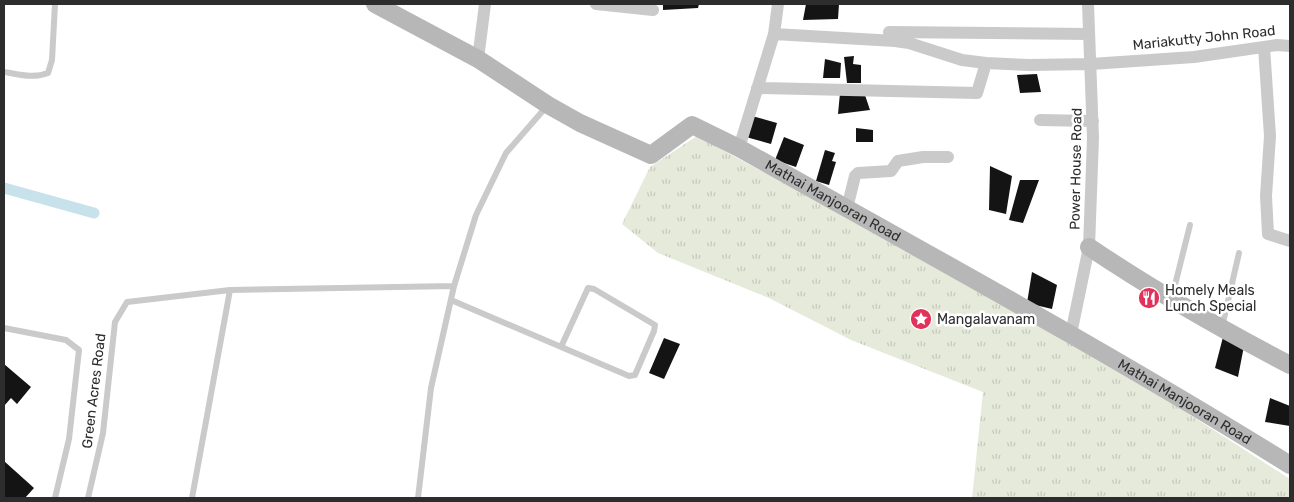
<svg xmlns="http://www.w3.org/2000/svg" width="1294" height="502" font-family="Rubik,sans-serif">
<defs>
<pattern id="park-tufts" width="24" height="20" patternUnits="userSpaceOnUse" patternTransform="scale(1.25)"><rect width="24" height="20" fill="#e6eada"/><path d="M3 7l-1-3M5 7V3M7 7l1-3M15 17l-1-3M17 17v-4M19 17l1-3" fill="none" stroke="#c6c9bb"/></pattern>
</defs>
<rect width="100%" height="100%" fill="#fff"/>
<path fill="url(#park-tufts)" d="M697 136 958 278 1111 364 1290 479V498H972L983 392 851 340 769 298 658 253 622 224 650 167Z"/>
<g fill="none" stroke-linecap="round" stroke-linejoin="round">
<path stroke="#c7e2ea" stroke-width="11" d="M4 188 94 213"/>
</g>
<path fill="#141414" d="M663 4H699L698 8 663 10Z
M806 4H839L838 19 803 20Z
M854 56 853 64 861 65V83H847L844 57Z
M825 59 841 63 840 78H823Z
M1037 74 1041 92 1020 93 1017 75Z
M864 92 870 110 838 114 840 93Z
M752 116 777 123 771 144 746 137Z
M856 128 873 130V142H856Z
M784 137 804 145 796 167 775 160Z
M825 150 835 153 832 161 836 162 829 185 816 181Z
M990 166 1012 176 1006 214 989 210Z
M1020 180H1039L1023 223 1009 220Z
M1032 272 1057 285 1052 309 1027 303Z
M1223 337 1244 346 1238 377 1215 368Z
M664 338 680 344 664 379 649 373Z
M4 364 31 387 17 404 11 398 4 406Z
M1270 398 1290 406V426L1265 422Z
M4 461 34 488 25 498H4Z"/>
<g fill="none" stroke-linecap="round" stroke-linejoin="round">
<path stroke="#cacaca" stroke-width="6" d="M4 72C18 74 33 79 48 73L52 60 55 4
M1172 297 1190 225
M451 300 629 376 635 375 654 331 655 325 594 289 588 288 561 347
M1222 327 1239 253
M4 328 66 340 79 350 69 439 55 498
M88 498 103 433 115 322 127 302 230 290 454 286
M192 498 230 290
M418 498 431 388 454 286 476 215 506 153 547 106"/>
<path stroke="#cacaca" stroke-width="12" d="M596 4 653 10
M889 32 1089 34
M774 34 895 41 909 43 962 60 986 63 1029 65 1091 64 1194 57 1277 45 1290 46
M1264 47 1270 136 1266 196 1268 234 1290 241
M478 59 485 4
M757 88 977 93 986 63
M1040 120 1093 121
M739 148 774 34 778 4
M847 208 855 176 858 173 891 171 898 161 923 157H948
M1071 334 1089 247 1093 138 1088 4"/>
<g stroke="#b7b7b7" stroke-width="18">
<path id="s1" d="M375 4 478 59 548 105 580 123 651 155 692 125 739 148C924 252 1110 353 1290 465"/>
<path d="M1089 247C1153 290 1221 329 1290 365"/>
</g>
</g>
<defs>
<g id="restaurant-disc" transform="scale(1.125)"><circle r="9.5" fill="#e1325b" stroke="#fff"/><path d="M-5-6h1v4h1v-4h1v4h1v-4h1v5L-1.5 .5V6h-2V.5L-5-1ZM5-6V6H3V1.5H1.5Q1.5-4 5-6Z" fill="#fff"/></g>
<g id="sight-disc" transform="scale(1.125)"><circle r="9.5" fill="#e1325b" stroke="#fff"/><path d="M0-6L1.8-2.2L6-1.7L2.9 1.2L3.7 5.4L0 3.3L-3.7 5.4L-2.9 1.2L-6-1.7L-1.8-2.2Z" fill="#fff"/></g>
</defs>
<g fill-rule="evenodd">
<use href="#restaurant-disc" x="1149" y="298"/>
<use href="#sight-disc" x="921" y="319"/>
</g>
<g text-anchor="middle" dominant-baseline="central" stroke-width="5" stroke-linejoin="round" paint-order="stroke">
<g font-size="14" fill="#2d2d2d" stroke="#fff">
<text transform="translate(1204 38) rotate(-6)">Mariakutty John Road</text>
<text transform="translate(1076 169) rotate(-89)">Power House Road</text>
<text stroke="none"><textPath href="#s1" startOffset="526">Mathai Manjooran Road</textPath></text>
<text transform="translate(94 391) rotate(-83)">Green Acres Road</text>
<text stroke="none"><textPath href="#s1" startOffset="931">Mathai Manjooran Road</textPath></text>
</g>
<g font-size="14" fill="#2d2d2d" stroke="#fff" text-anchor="start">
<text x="1165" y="290">Homely Meals<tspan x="1165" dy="16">Lunch Special</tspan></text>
<text x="937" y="319">Mangalavanam</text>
</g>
</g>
<rect width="1294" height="502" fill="none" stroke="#2d2d2d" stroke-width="10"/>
</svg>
